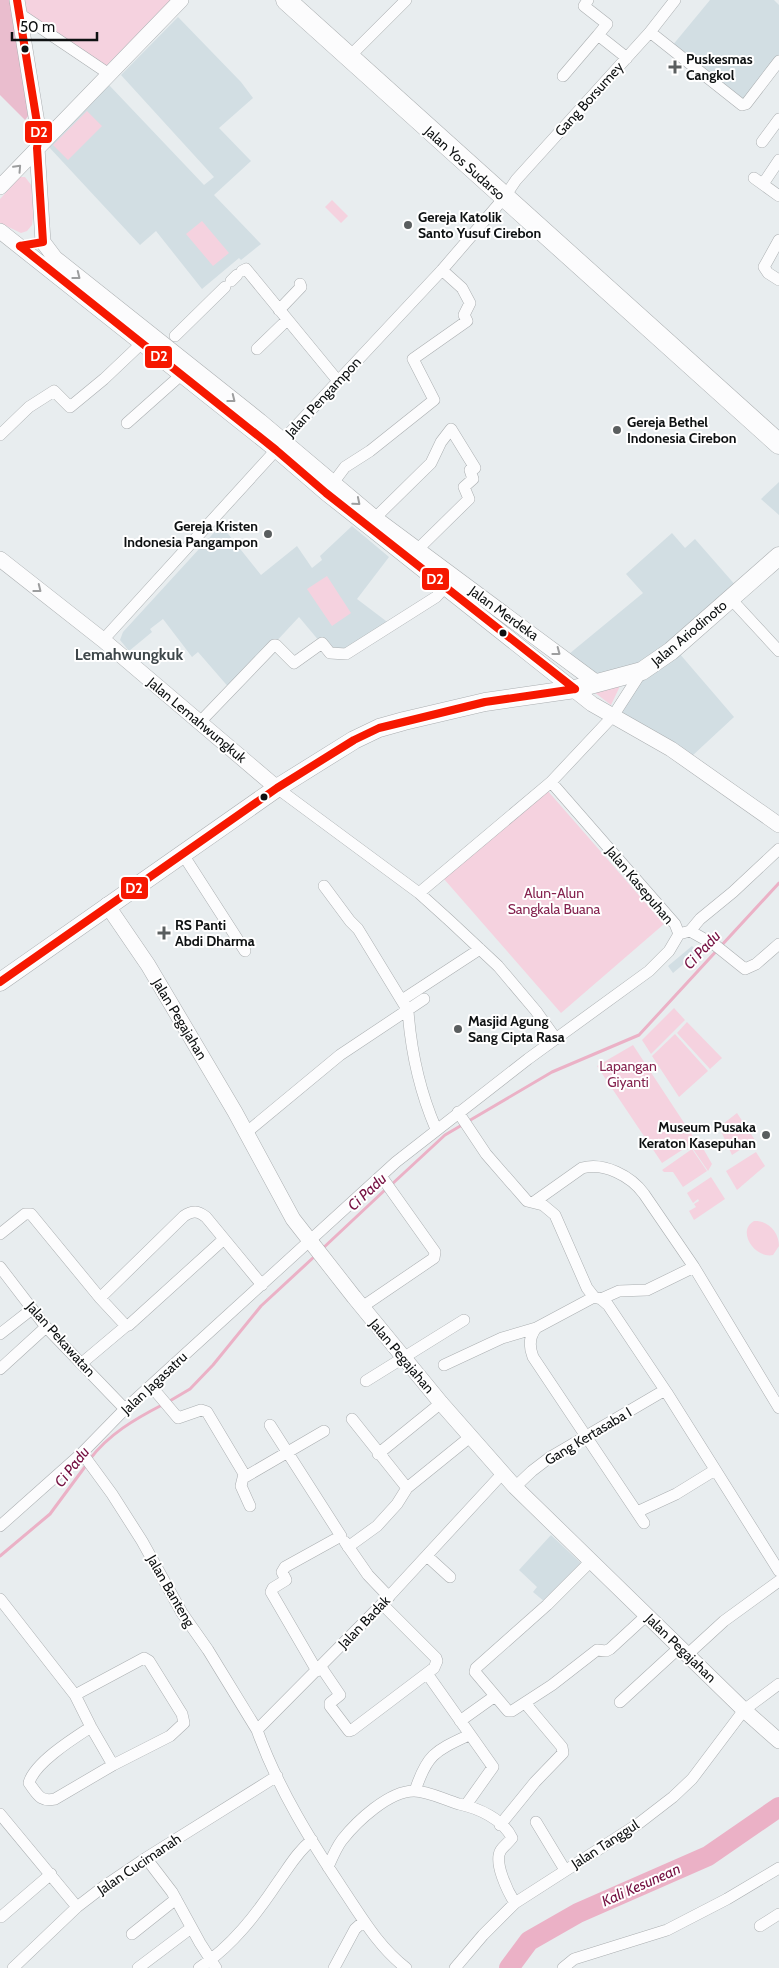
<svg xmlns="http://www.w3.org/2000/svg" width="779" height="1968" font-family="Cabin,sans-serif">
<rect width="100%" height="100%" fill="#e8edef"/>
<path fill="#d2dee3" d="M710 0H774L779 5V58L744 103 672 46Z
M178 17 241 82 253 98 219 128 251 161 214 195 261 244 241 260 239 258 202 289 156 231 140 245 48 146 109 85 204 185 214 177 121 75Z
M779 482V515L761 499Z
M221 525 261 575 297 546 312 568 322 560 320 556 352 526 389 557 357 599 390 624 345 653 320 642 299 617 231 690 198 652 192 657 163 619 150 629 152 632 129 651 120 640 123 632Z
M672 533 685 548 695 539 737 587 641 665 600 676 569 654 643 593 626 574Z
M679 653 734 717 692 756 619 713 642 677Z
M692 946 698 952 673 973 668 966Z
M551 1535 584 1566 545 1602 533 1592 537 1587 519 1570Z"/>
<path fill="#f5d2df" d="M25 0H171L103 69 26 16Z
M87 111 102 126 68 160 53 145Z
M20 177H25L32 186 34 210 32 225 27 231 21 233 0 223V199Z
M332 200 348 216 341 223 325 207Z
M202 221 229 253 213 266 186 234Z
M327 576 351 613 332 626 307 589Z
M621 684 611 705 594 692Z
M547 790 664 924 561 1013 444 879Z
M674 1008 685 1020 651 1054 642 1040Z
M687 1022 722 1058 710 1069 677 1033Z
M675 1034 708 1071 679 1097 652 1056Z
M633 1045 696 1141 662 1163 597 1066Z
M737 1113 755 1140 732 1155 719 1127Z
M700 1143 712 1164 708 1171 693 1149Z
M692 1149 707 1171 683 1187 673 1172H664L662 1170Z
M756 1152 765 1166 737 1190 726 1171Z
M711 1177 725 1199 694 1220 689 1211 696 1207 694 1204 699 1201 698 1199 693 1203 687 1193Z
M754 1221C768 1220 779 1232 779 1246L773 1255C755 1259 736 1231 754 1221Z"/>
<path fill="#eabdce" d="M0 0H12L29 115 25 120 0 95Z"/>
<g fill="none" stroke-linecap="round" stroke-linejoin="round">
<path stroke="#ebb1c6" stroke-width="3" d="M467 1122 552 1072 639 1035 779 883
M391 1185 445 1135 462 1125
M321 1250 386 1189
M168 1402 190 1389 213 1365 261 1306 315 1256
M90 1459C109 1434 135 1419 162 1405
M0 1556 50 1514 87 1464"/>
<path stroke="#ebb1c6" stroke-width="20" d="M509 1968 529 1941 578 1913 708 1856 779 1807"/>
<g stroke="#aaaeb0" stroke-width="12">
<path id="street" d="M588 0 584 6 607 24 598 35 627 58
M20 14 109 74
M650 32 742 105 746 104 779 61
M349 57 406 0
M563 76 598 35
M762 142 779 119
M754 178 779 196
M763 184 779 160
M779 240 764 267 768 273 779 280
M242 271 246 269 338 381
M231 281 237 275
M279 310 301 287 300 284
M175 336 225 287
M257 349 287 320
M127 423 181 375
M0 435 29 407 54 391 70 407 104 379 142 343
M330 487 345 467 370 451 434 400 413 359 467 321 464 315 470 303 462 288 442 270
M375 518 431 463 441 442 451 429 475 468 470 470 473 479 464 487 469 499 417 550
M731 599 779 651
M103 640 276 450 282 441 442 270 504 198 516 180 650 32 675 0
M200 722 274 645H276L294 663 322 643 330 653 346 654 436 597 445 587
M277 788 419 893 450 921 498 966 536 1011 556 1039
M182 853 245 951
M324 886 350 921 358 929 408 1011C411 1051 420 1092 436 1129
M419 893 551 782 613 716 642 671
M690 931 700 919 733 892 779 849
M679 934 690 931 715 945 745 969 756 964 779 944
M402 1000 480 949
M458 1112 486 1154 527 1201 543 1205 555 1215 587 1288 594 1297 601 1299 608 1305 667 1393 779 1571
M247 1132 340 1055 424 999
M534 1202 582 1168C604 1162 631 1176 644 1194L694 1267 779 1408
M0 1234 25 1214H31L100 1298 126 1326
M0 1267 46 1327 125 1409
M594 1297 536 1328C529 1337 529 1347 533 1357L644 1523
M100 1298 184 1216C193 1210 198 1211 206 1217L262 1285
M601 1299 619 1291 647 1290 694 1267
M362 1307 434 1258 435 1252 381 1176
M0 1334 32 1309
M82 1363 126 1326 129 1325 224 1239
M444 1365 502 1338 536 1328
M0 1369 46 1327
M366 1381 464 1320
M151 1386 178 1418 201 1410 207 1412 244 1474 241 1486 250 1506
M352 1419 407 1488
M270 1425 341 1536 285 1567 282 1572 286 1580 273 1588 271 1592 317 1671
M82 1453 112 1494 142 1541 182 1613 208 1650 257 1730
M378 1454 441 1403
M245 1477 324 1431
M515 1487 532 1471 549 1458 665 1390
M637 1512 676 1494 715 1470
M0 1526 82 1453 125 1409 396 1162 528 1059 649 971 669 951 679 934 675 924 551 782
M345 1542 368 1575 389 1597
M348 1547 377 1526 397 1504 407 1488 470 1437
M427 1556 450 1577
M591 1561 547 1605 476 1668 475 1672 508 1711H512L552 1685 597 1650 606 1651 610 1649 647 1615
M0 1599 75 1695 91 1727 113 1765
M688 1654 724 1621 779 1581
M321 1667 340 1695 330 1703V1706L349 1731 352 1730 434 1668 437 1661 436 1658 382 1604
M428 1675 493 1767 466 1805
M75 1695 144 1658 149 1661 182 1714 184 1723 170 1736 113 1765 55 1799C40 1802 38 1795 29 1783 34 1763 74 1738 91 1727
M620 1702 680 1647
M460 1721 495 1696
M415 1791C427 1754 435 1751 469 1735
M0 1814 77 1907
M536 1822 565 1870
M500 1825 535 1782 563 1753 562 1747 525 1703
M146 1858 172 1892 200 1943 216 1968
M328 1867C332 1858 336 1848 342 1840 357 1821 389 1791 414 1791 428 1791 445 1800 459 1804 478 1808 503 1819 512 1838 509 1842 504 1846 501 1850 493 1862 508 1892 515 1903
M1 1917 51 1874
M760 1926 779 1914
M132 1934 176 1899
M13 1968 77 1907 103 1887 146 1858 277 1776
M138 1968 191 1928
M199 1968C232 1946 256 1915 278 1882 289 1867 297 1852 312 1840
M334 1968 355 1929 364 1921
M406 1968C380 1948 364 1921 346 1894 312 1843 278 1789 257 1730L382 1604 502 1474
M455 1968 483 1935 515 1903 638 1824 673 1797 692 1779 744 1710 779 1684
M563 1968 574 1959 667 1930 727 1899 779 1868"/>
</g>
<g stroke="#aaaeb0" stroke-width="16">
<path id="secondary" d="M17 0 39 135 37 148 43 242 55 258 260 421 375 518 597 683
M0 187 181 0
M0 231 276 450 326 493 592 704 671 749 779 825
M0 559 103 640 277 788
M107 905 148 965 235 1112 293 1219 354 1297 441 1403 515 1487 744 1710 779 1741"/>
</g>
<g stroke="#aaaeb0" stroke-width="19">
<path id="primary" d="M0 982 277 788 354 740 379 728 404 721 485 702 575 689 642 671 671 651 779 556"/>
</g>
<g stroke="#aaaeb0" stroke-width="21">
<path id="highway" d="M286 0 779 444"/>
</g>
<use href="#street" stroke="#fcfcfd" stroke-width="11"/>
<use href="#secondary" stroke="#fcfcfd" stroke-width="15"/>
<use href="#primary" stroke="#fcfcfd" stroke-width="18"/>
<use href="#highway" stroke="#fcfcfd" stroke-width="20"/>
<g stroke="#fff" stroke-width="11">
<path id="bus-1" d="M17 0 39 135 37 148 43 242 20 246
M20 246 276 450 326 493 575 689
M0 982 277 788 354 740 379 728 485 702 575 689"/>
</g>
<use href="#bus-1" stroke="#f61800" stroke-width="8"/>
</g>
<defs><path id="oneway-chevron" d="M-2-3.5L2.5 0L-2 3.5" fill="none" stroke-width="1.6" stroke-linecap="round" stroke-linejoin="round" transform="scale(1.25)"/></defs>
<g stroke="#9d9e9f">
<use href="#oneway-chevron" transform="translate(18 168) rotate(-47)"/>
<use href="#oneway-chevron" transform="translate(77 276) rotate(38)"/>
<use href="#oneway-chevron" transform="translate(232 399) rotate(38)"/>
<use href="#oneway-chevron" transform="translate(357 502) rotate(40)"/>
<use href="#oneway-chevron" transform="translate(38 589) rotate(38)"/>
<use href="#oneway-chevron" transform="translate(557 652) rotate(37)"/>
</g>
<g fill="#0e1112" stroke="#fff" stroke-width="2">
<circle cx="25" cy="49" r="4.5"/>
<circle cx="503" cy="633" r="4.5"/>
<circle cx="264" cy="797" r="4.5"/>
</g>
<g fill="#5a5e5f" stroke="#fff" stroke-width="2">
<path d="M672.5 59.5h5v5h5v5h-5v5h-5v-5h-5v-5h5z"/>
<circle cx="408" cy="225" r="5"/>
<circle cx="617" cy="430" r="5"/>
<circle cx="268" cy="534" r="5"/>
<path d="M161.5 925.5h5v5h5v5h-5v5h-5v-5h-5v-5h5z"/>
<circle cx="458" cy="1029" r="5"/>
<circle cx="766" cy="1135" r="5"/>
</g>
<g text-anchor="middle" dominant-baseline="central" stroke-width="4" stroke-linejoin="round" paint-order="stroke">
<g font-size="14" font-weight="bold" fill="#0e1112" stroke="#fff" text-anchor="start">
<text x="686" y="59">Puskesmas<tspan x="686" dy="16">Cangkol</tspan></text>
<text x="418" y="217">Gereja Katolik<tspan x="418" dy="16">Santo Yusuf Cirebon</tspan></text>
<text x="627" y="422">Gereja Bethel<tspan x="627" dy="16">Indonesia Cirebon</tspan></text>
<text x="258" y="526" text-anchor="end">Gereja Kristen<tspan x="258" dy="16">Indonesia Pangampon</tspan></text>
<text x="175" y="925">RS Panti<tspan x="175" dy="16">Abdi Dharma</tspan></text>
<text x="468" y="1021">Masjid Agung<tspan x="468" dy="16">Sang Cipta Rasa</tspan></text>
<text x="756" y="1127" text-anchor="end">Museum Pusaka<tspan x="756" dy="16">Keraton Kasepuhan</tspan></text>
</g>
<g font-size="14" fill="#0e1112" stroke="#fff">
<text transform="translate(589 99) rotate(-48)">Gang Borsumey</text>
<text transform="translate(465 163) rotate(42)">Jalan Yos Sudarso</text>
<text transform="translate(323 397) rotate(-47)">Jalan Pengampon</text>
<text transform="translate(504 613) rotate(36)">Jalan Merdeka</text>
<text transform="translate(689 633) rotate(-40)">Jalan Ariodinoto</text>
<text transform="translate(197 720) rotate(40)">Jalan Lemahwungkuk</text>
<text transform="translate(640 885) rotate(50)">Jalan Kasepuhan</text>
<text transform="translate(180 1019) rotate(59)">Jalan Pegajahan</text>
<text transform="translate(61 1339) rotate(48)">Jalan Pekawatan</text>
<text transform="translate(402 1356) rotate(50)">Jalan Pegajahan</text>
<text transform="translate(154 1383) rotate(-43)">Jalan Jagasatru</text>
<text transform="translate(588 1436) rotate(-31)">Gang Kertasaba I</text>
<text transform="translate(171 1591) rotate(60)">Jalan Banteng</text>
<text transform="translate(364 1622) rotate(-46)">Jalan Badak</text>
<text transform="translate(681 1648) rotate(44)">Jalan Pegajahan</text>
<text transform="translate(605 1844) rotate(-33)">Jalan Tanggul</text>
<text transform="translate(139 1864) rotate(-34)">Jalan Cucimanah</text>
</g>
<g font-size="14" fill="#85234f" stroke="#fff">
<text x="554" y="893">Alun-Alun<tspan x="554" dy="16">Sangkala Buana</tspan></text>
<text x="628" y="1066">Lapangan<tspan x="628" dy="16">Giyanti</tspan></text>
</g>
<g font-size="15" font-style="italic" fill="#751041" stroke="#fff">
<text transform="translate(702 950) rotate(-47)">Ci Padu</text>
<text transform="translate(367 1192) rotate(-43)">Ci Padu</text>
<text transform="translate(72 1467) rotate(-52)">Ci Padu</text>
<text transform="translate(641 1885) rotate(-24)">Kali Kesunean</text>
</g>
<g font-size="16" font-weight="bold" fill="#3f474a" stroke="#fff">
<text x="129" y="654">Lemahwungkuk</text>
</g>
</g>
<g stroke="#fff" stroke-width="2">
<rect x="24" y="120" width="29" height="24" rx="5" fill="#f61800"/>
<rect x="144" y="345" width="29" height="24" rx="5" fill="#f61800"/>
<rect x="421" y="567" width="29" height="24" rx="5" fill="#f61800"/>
<rect x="120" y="876" width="29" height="24" rx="5" fill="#f61800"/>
</g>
<g font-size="14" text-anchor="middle" font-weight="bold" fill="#fff">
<text x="39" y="137">D2</text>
<text x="159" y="361">D2</text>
<text x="435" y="584">D2</text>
<text x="134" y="893">D2</text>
</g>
<path d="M12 32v8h85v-8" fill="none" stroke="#0e1112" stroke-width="2.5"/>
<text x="20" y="32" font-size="15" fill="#0e1112" stroke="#ffffff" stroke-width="4" paint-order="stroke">50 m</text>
</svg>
